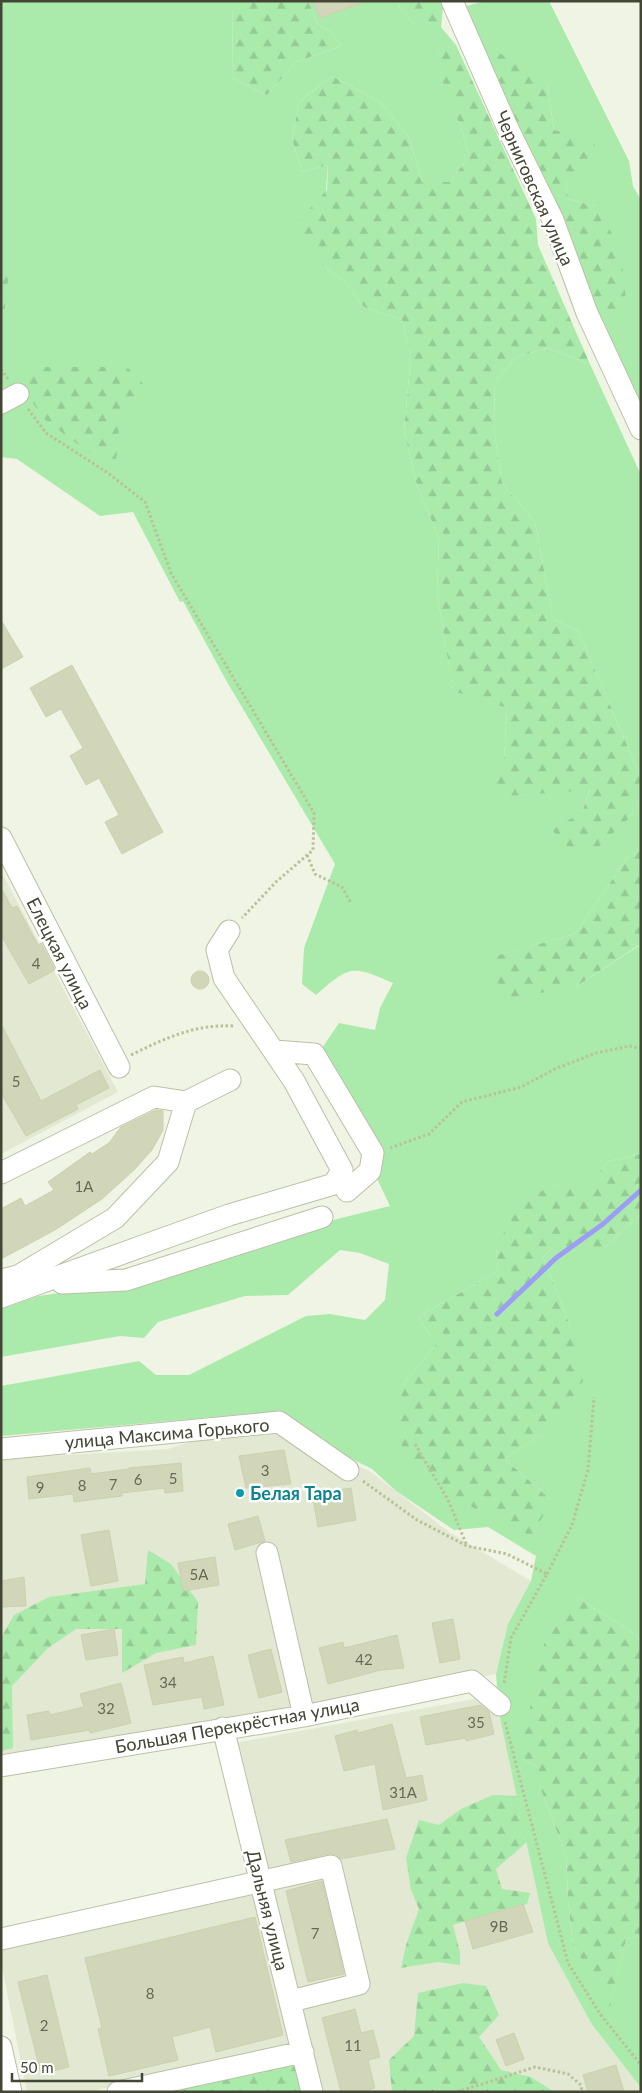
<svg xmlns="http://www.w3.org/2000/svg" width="642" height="2093" font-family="Lato,sans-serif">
<defs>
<pattern id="forest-firs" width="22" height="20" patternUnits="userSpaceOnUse" patternTransform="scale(1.25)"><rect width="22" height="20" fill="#aaebab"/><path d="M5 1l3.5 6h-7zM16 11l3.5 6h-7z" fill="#94cb94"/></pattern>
</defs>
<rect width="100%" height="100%" fill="#f0f4e4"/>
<path fill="#e2e8d2" d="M1 871 118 1092 1 1154Z
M279 1413 343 1459 371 1472 449 1532 531 1581 508 1624 496 1674 1 1764V1459L168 1449Z
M485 1697 499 1713 591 2023 641 2088V2092H320L235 1743Z
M253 1887 293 2047 88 2092H27L1 1962V1948Z"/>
<path fill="#aaebab" d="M1 1H233L232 78 267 95 296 62 341 46 331 32 318 24 308 1H398L400 9 418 27H441L456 45 439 49 469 156 450 182H422L409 137 379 101 332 76 299 102 292 139 302 172 328 165 320 263 346 283 364 307 402 320 411 355 404 431 417 486 439 538 437 593 453 690 507 708 504 762 508 796 590 789 582 812 628 819 641 797V849L627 858 575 934 496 956 574 988 640 945 641 1154 609 1161 581 1192 553 1185 496 1247 498 1271 418 1317 436 1344 402 1386 552 1501 505 1459 541 1434 570 1325 543 1257 552 1248H604L641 1214V1641L629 1630 575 1596 523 1759 539 1767V1785L566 1855 568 1900 573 1945 610 2006 626 1939 641 1936V2088L591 2023 548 1943 499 1713 496 1674 508 1624 531 1581 536 1556 488 1527 454 1530 396 1491 372 1469 342 1454 313 1436 280 1411 1 1436V1386L139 1361 156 1375H189L306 1316 330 1314 365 1320 385 1300 389 1264 360 1253 340 1250 288 1295 245 1296 158 1322 144 1338 120 1336 1 1357V1309L38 1296 137 1283 337 1219 390 1206 318 1054 339 1023 375 1030 380 1008 393 983C352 965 350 965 316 995L302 984 304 948 335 864 227 682 183 601 180 602 133 512 100 516 17 459 1 457V414L8 411 1 404Z
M486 1H549L629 161 633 186 641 200V414L600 320 595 206 568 199 566 178 554 130 547 84 476 44 458 8Z
M547 348 590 364 641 475V778L579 632 553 619 535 522 502 483 494 428 495 381 517 357Z"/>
<path fill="url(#forest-firs)" d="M233 1H308L318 24 331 32 341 46 296 62 267 95 232 78Z
M398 1H440L443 7 441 27H418L400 9Z
M476 44 492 48 547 84 554 130 594 141 597 163 566 178 568 199 595 206 620 247 626 300 616 322 600 320Z
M456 45 536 219 538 245 590 364 547 348 517 357 495 381 494 428 502 483 535 522 553 619 579 632 641 778V797L628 819 592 853 571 850 552 830 582 812 590 790 508 796 484 788 504 762 507 708 453 691 437 593 439 538 417 486 404 431 411 355 402 320 364 307 346 283 320 263 298 221 327 190 328 165 302 172 292 139 299 102 332 76 379 101 409 137 422 182H450L469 156 461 127 444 88 439 48Z
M10 264 1 339V267Z
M32 367H127L151 392 120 417 115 472 44 419 17 380Z
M641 849V947L639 945 574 988 499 999 495 956 575 934 627 858Z
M641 1154V1214L604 1248H552L543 1257 570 1325 583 1381 561 1415 541 1434 505 1459 552 1501 531 1536 468 1505 408 1466 399 1436 402 1386 436 1344 418 1317 498 1271 496 1247 520 1203 553 1185 581 1191 609 1161Z
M148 1550 171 1564 198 1602 196 1645 156 1653 122 1673V1629H76L48 1648 12 1686 13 1748 1 1751V1638L14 1615 49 1597 145 1584Z
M575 1596 629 1630 641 1641V1936L626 1939 610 2007 573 1945 568 1900 566 1855 539 1785V1767L523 1759 521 1748 547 1632Z
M493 1795 517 1796 527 1842 496 1869 502 1889 530 1893 527 1904 453 1925 460 1952V1965L437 1962 401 1968 406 1945 419 1909 411 1890 406 1858 419 1820 439 1825 461 1809Z
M463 1983 486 1986 499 2015 479 2037 501 2070 531 2077 554 2092H392L389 2060 414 2036 418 1993Z
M295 2061 302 2092H182L180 2084Z"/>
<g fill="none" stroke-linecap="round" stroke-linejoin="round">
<path stroke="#9c9ef5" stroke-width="5" d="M497 1314 556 1258 603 1224 641 1190"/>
</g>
<path fill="#d1d6b9" stroke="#cbd1ac" d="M313 1H362V3L320 18Z
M1 620 23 657 1 669Z
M72 665 163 832 122 854 105 822 119 815 99 778 86 785 70 756 83 748 61 709 46 717 30 688Z
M1 888 12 908 17 906 38 945 41 943 55 970 29 984 1 935Z
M191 980a9 9 0 1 1 18 0a9 9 0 1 1-18 0Z
M1 1024 41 1101 100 1070 109 1088 76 1105 78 1109 26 1136 1 1093Z
M156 1110 163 1111V1130L152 1150 134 1170 102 1199 55 1230 1 1259V1209L21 1198 25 1206 54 1190 48 1182 90 1152 92 1154 109 1143 121 1127Z
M284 1450 291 1484 246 1488 239 1456Z
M181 1463 183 1491 165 1493 164 1488 122 1493V1496L74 1502 73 1494 29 1499 27 1477 90 1468 91 1474 129 1469V1468Z
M351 1488 356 1520 318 1527 312 1494Z
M258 1516 265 1541 235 1550 228 1524Z
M109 1530 118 1581 91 1586 81 1535Z
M215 1557 219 1585 183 1591 178 1563Z
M24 1577 26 1606 1 1607V1581Z
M453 1619 460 1659 440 1663 432 1623Z
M114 1629 118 1655 86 1660 81 1635Z
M397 1635 404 1668 381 1670 328 1684 319 1648 343 1642 344 1648Z
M271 1649 282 1692 259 1698 248 1655Z
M213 1656 224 1705 204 1709 202 1697 153 1705 144 1665 183 1657 184 1663Z
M121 1683 131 1723 90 1733 89 1730 31 1740 27 1715 49 1711 50 1715 84 1707 80 1694Z
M481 1705 489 1712 494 1734 466 1741 465 1738 426 1745 420 1717Z
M392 1724 406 1778 422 1775 427 1800 383 1810 375 1764 344 1771 335 1736 357 1730 358 1733Z
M387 1819 395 1849 341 1859 335 1854H328L291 1862 285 1840Z
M322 1881 344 1974 308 1982 286 1891Z
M523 1904 533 1932 473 1949 465 1921Z
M255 1917 283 2035 216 2052 210 2027 172 2037 178 2060 109 2076 98 2029 102 2028 85 1958Z
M47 1975 69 2067 41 2074 18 1982Z
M355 2009 361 2033 373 2030 380 2057 368 2060 375 2088 361 2092H341L322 2018Z
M514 2033 524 2059 506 2066 496 2040Z
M616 2065 624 2092H588L583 2075Z"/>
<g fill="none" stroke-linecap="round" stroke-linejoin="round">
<g stroke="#bac0a6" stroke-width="23">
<path id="minor" d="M452 1 508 129 553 220 587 313 641 429
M1 403 18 394
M1 838 119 1067
M274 1051 314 1054 373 1153 370 1171 347 1191
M186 1102 230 1080
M1 1173 154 1097 186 1102 168 1162 115 1218 18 1276 1 1280
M62 1283 126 1280 322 1217
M1 1297 229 1215 334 1184 342 1170 294 1081 224 978 217 950 229 931
M1 1449 279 1422 348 1470
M267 1553 304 1716
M223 1728 312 2092
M1 1766 304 1716 472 1681 500 1705
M1 1939 331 1866 359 1984 291 2001
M1 2047 11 2092
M118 2092 303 2052"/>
</g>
<path stroke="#b9c297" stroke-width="3" stroke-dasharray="2.5 2.5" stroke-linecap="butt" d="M1 369 8 379
M28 409 46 433 108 473 145 502 171 573 314 813 313 850 276 882 242 918
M307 855 315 874 342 887 351 903
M131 1055C166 1038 194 1024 234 1026
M390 1148 429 1134 462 1102 521 1087 555 1069 596 1053 630 1046 641 1049
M415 1444 448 1500 467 1546
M363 1481 417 1520 467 1546 507 1554 547 1574 511 1638 504 1684
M547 1574 572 1525 588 1470 594 1397
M505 1722 568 1963 600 2014 641 2065
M457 2092 535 2067 568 2074 581 2085 582 2092"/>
<use href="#minor" stroke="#fff" stroke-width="21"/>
</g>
<circle fill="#0f9aa8" stroke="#fff" stroke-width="2" cx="240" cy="1493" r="5"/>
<g text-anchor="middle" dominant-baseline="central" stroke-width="5" stroke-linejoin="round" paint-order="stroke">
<g font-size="15" fill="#666a55">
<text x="36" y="963">4</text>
<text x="16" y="1081">5</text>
<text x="84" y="1186">1А</text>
<text x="265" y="1470">3</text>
<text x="173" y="1478">5</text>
<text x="138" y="1479">6</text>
<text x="113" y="1484">7</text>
<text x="82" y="1485">8</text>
<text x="40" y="1487">9</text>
<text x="199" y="1574">5А</text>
<text x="364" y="1659">42</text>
<text x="168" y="1682">34</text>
<text x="106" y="1708">32</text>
<text x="476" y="1722">35</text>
<text x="403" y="1792">31А</text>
<text x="499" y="1926">9В</text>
<text x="315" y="1933">7</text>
<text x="150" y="1993">8</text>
<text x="44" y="2025">2</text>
<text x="353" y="2045">11</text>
</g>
<g font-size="18" fill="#434634" stroke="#fff">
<text transform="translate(535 188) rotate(66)">Черниговская улица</text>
<text transform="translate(60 953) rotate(63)">Елецкая улица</text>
<text transform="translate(167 1433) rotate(-5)">улица Максима Горького</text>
<text transform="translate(237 1725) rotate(-10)">Большая Перекрёстная улица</text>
<text transform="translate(268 1910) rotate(76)">Дальняя улица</text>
</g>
<g font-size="18" font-weight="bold" fill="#0d838f" stroke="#fff" text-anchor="start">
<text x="250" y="1493">Белая Тара</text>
</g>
</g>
<rect width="642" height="2093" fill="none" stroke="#434634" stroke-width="5"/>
<path d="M12 2073v8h130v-8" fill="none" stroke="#434634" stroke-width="2.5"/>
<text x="20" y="2073" font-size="15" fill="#434634" stroke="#ffffff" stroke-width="4" paint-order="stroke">50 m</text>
</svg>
